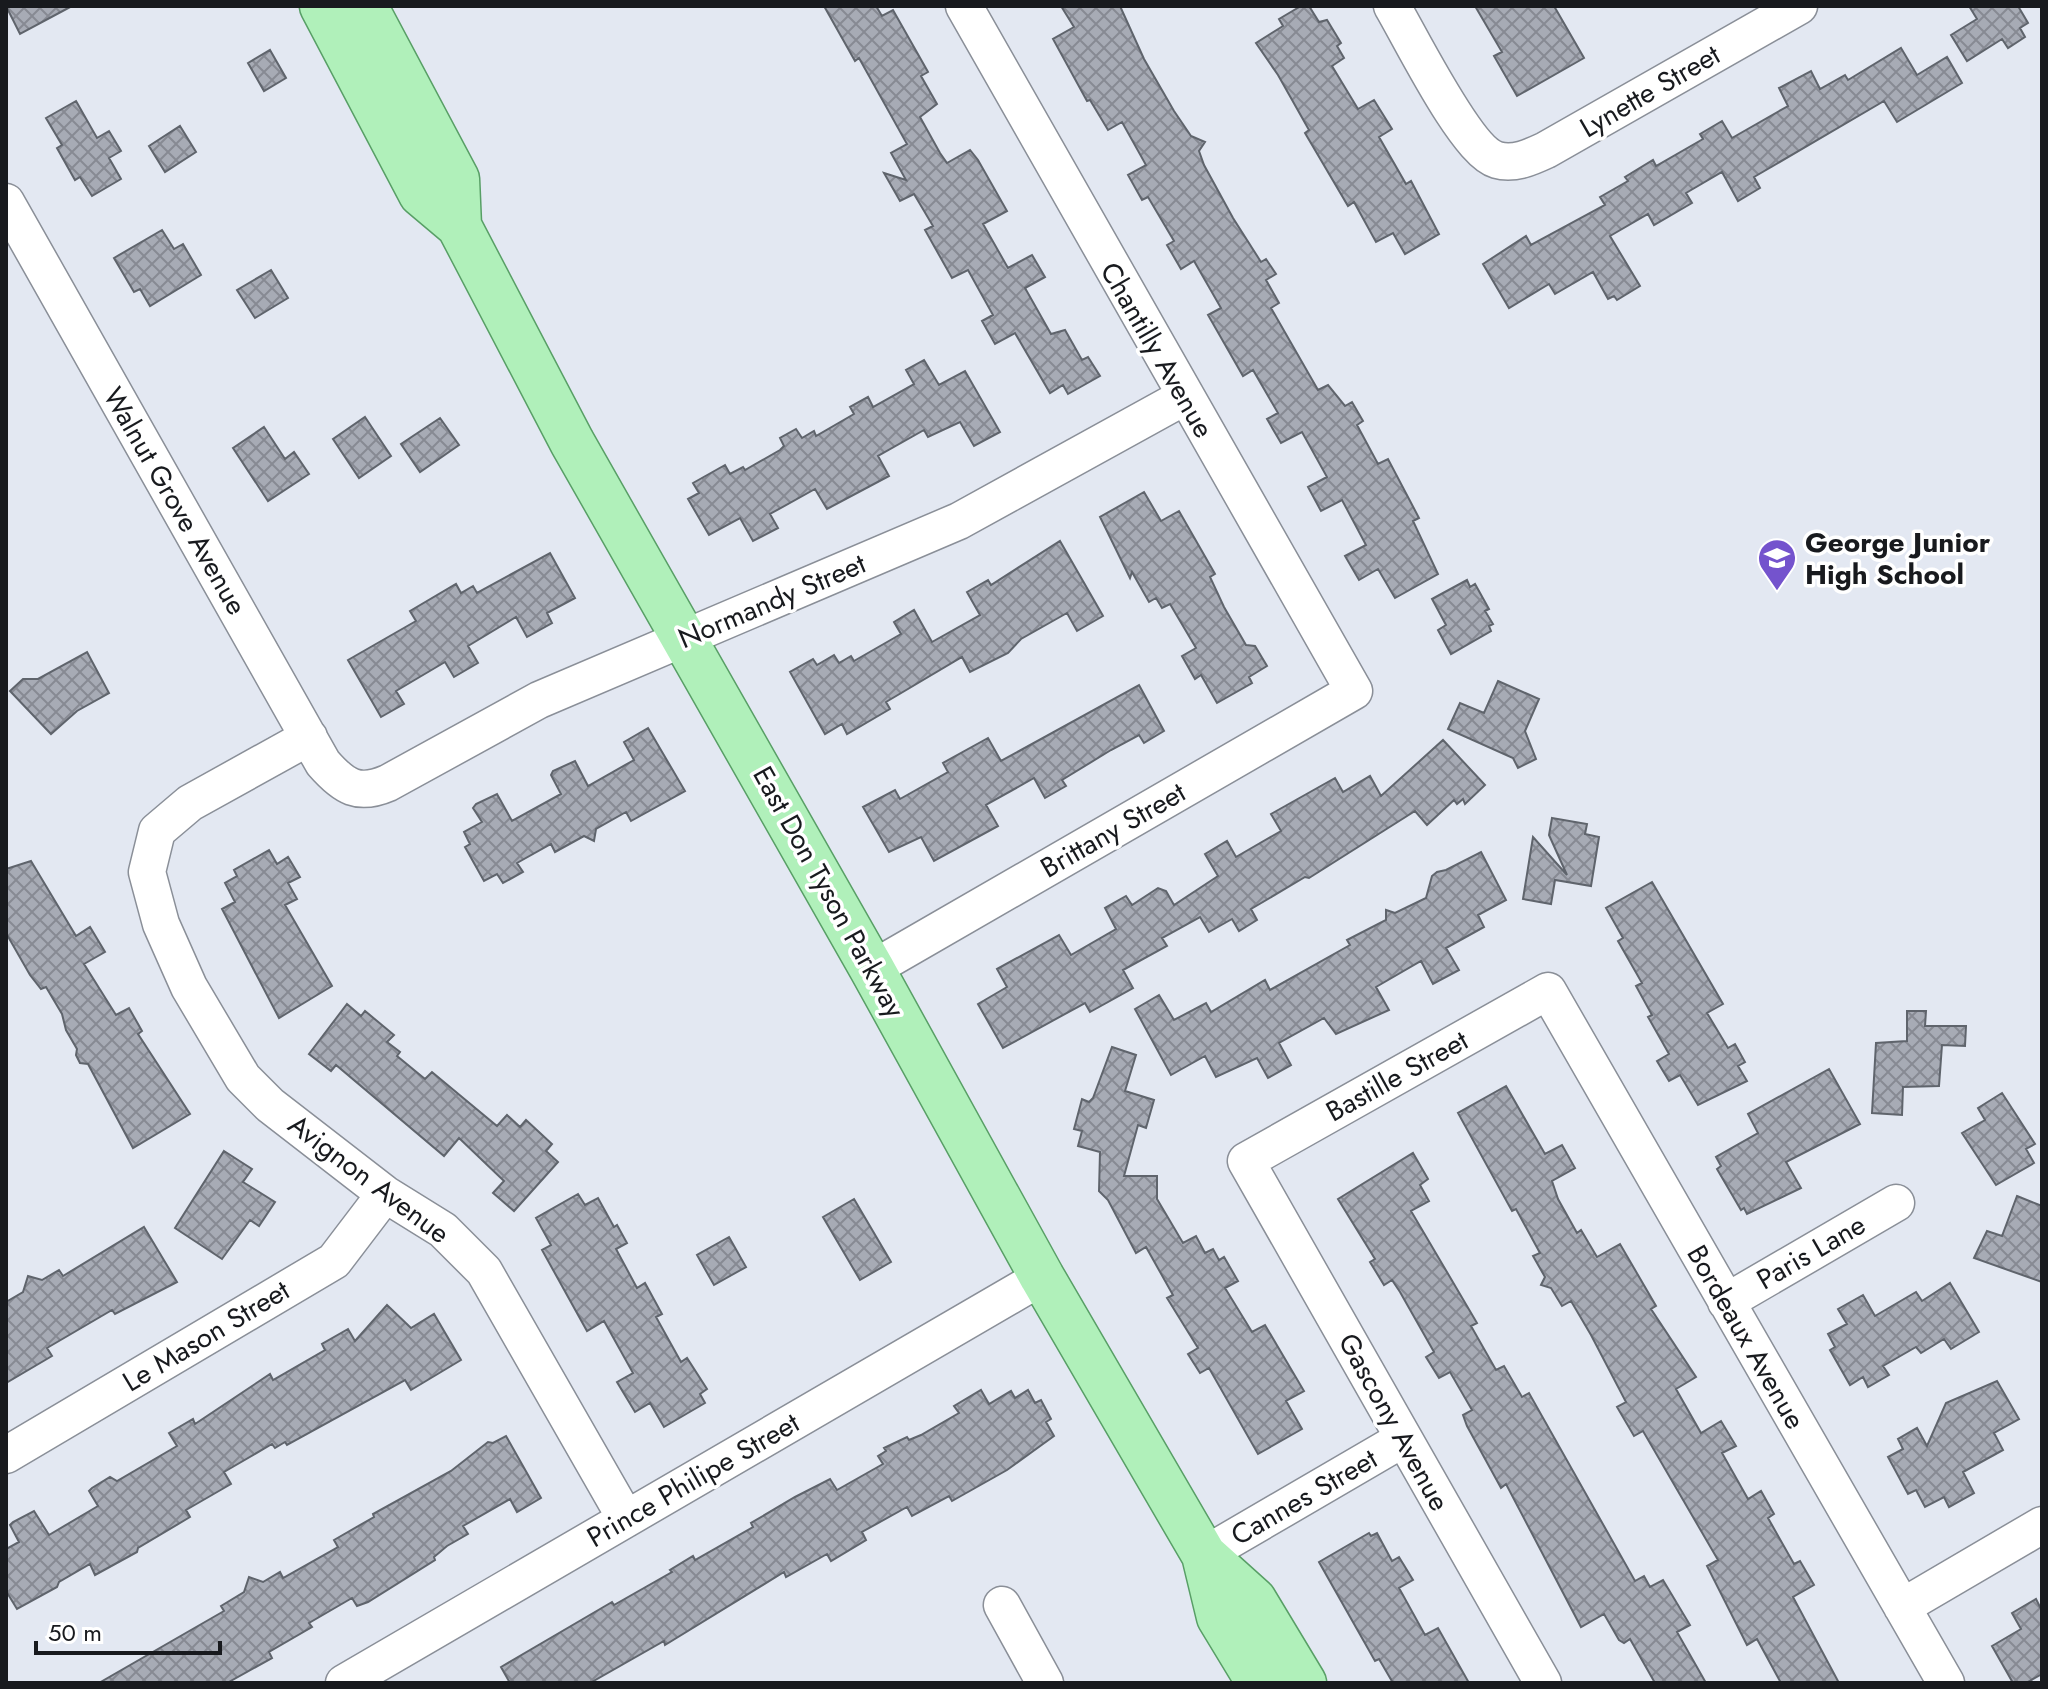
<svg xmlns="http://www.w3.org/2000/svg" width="2048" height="1689" font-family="Jost,sans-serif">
<defs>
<pattern id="building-cross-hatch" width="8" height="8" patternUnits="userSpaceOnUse" patternTransform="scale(2)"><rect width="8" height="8" fill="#a7abb5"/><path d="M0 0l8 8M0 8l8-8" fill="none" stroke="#878a93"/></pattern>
</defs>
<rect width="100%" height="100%" fill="#e3e8f2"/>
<path fill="url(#building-cross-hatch)" stroke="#5f646c" stroke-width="2" d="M6 6H72L20 34Z
M824 6H876L882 16 893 10 928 72 921 76 937 104 920 117 940 153 947 163 970 150 978 160 1007 211 983 224 1008 268 1032 255 1045 277 1025 288 1051 334 1065 330 1082 360 1088 357 1100 376 1068 394 1063 385 1050 393 1015 333 995 344 982 321 993 315 968 270 952 278 925 230 933 226 914 194 900 201 884 173 906 180 891 153 907 144 859 58 855 61Z
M1061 6H1120L1144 59 1174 111 1191 136 1205 142 1199 151 1204 165 1233 218 1261 262 1266 259 1276 274 1266 280 1279 303 1271 308 1318 390 1328 385 1345 406 1352 402 1363 421 1357 425 1378 464 1388 459 1419 518 1413 521 1438 574 1395 598 1378 569 1359 580 1345 556 1366 545 1342 500 1321 511 1308 487 1327 477 1302 432 1281 443 1267 419 1278 413 1253 370 1243 376 1208 315 1221 308 1194 261 1181 269 1167 245 1174 241 1148 197 1142 200 1128 175 1146 165 1122 122 1108 130 1090 100 1087 101 1053 39 1074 27Z
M1301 6H1309L1319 22 1327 20 1341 43 1337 46 1344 58 1332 66 1358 109 1374 100 1392 129 1379 137 1406 184 1411 181 1439 234 1405 254 1393 233 1376 242 1354 202 1348 206 1305 133 1309 130 1278 75 1256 43 1283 26 1279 19Z
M1475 6H1554L1584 58 1517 96 1494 56 1502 52Z
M1969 6H2018L2028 23 2020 28 2025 37 2008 48 2002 39 1967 61 1951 35 1977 19Z
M1901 48 1917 75 1947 57 1962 83 1897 122 1884 101 1754 177 1760 188 1738 201 1722 172 1686 193 1692 203 1654 225 1648 214 1610 236 1640 286 1617 300 1614 296 1608 299 1593 272 1555 294 1549 284 1509 308 1483 264 1526 236 1531 245 1605 205 1600 197 1628 181 1625 177 1653 160 1656 166 1703 139 1700 134 1722 121 1732 138 1788 106 1779 88 1811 71 1820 89 1845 75 1848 80Z
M270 50 286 78 264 91 248 63Z
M76 101 97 138 109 131 121 151 109 158 121 179 92 196 80 177 75 180 57 148 62 145 46 118Z
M180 126 196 152 165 172 149 146Z
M162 230 174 249 183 244 201 275 150 306 140 289 134 292 114 258Z
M271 270 288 298 255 318 237 290Z
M924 360 939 385 965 371 1000 432 974 446 960 422 928 437 924 430 878 456 889 476 827 509 815 489 770 514 778 528 753 541 740 518 709 535 688 499 699 493 693 483 725 465 730 474 743 467 745 470 780 450 784 446 780 438 796 429 802 438 814 431 816 436 854 414 850 407 868 397 873 407 914 384 906 370Z
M365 417 391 456 359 478 333 439Z
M440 418 459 445 420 472 401 444Z
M264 427 285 459 294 452 309 474 268 501 233 448Z
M1144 492 1161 521 1179 511 1215 574 1210 577 1224 607 1246 645 1255 646 1267 666 1249 677 1252 683 1217 703 1201 675 1195 679 1182 656 1196 648 1170 604 1162 608 1156 598 1149 602 1132 572 1130 578 1100 517Z
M1060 541 1103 616 1077 631 1067 613 1021 639 1008 653 970 672 962 657 886 702 890 709 847 734 842 724 825 734 790 672 813 659 817 665 834 655 839 663 851 656 854 661 901 634 894 622 914 610 932 642 980 615 967 592 988 580 991 585Z
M550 553 575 598 547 613 552 623 527 637 516 617 468 646 478 663 454 677 445 662 396 691 404 704 381 717 348 660 416 621 410 611 456 584 461 593 473 586 477 593Z
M1467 580 1470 587 1475 584 1489 609 1485 611 1493 624 1489 626 1491 631 1451 654 1438 630 1446 625 1432 599Z
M87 652 109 693 77 711 51 734 10 691 23 679H38Z
M1498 681 1539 699 1525 731 1536 759 1518 768 1513 758 1448 729 1460 703 1484 713Z
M1139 685 1164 731 1144 743 1139 735 1111 750 1062 780 1066 786 1045 798 1034 778 986 805 998 826 934 861 921 837 889 852 863 807 895 790 900 799 948 772 943 763 988 738 1001 761Z
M648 728 685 791 631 821 626 812 596 829 594 841 584 836 555 852 551 844 517 863 523 872 503 883 497 874 484 881 465 847 470 844 464 832 482 822 473 808 476 804 497 794 512 821 561 794 551 775 553 771 575 761 588 786 634 760 624 742Z
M1443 740 1485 785 1465 804 1463 799 1457 804 1454 800 1427 825 1415 811 1309 878 1305 877 1251 909 1257 920 1239 931 1232 919 1209 932 1200 917 1162 938 1167 946 1123 970 1133 988 1090 1012 1085 1003 1003 1048 978 1004 1007 987 997 969 1059 935 1071 955 1116 929 1105 908 1126 896 1132 905 1158 888 1166 891 1174 905 1218 876 1205 854 1227 841 1236 857 1281 831 1271 814 1335 778 1343 792 1370 776 1381 796Z
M1552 818 1587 824 1585 834 1599 837 1591 886 1555 880 1551 904 1523 899 1533 837 1567 875 1549 835Z
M269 850 277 864 288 857 300 877 288 883 297 899 285 905 332 986 279 1018 222 909 235 902 225 883 237 876 234 870Z
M1481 852 1506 900 1478 915 1484 927 1446 948 1459 970 1433 984 1421 961 1376 987 1389 1010 1336 1034 1324 1018 1279 1043 1291 1065 1268 1078 1257 1058 1216 1077 1205 1056 1171 1075 1135 1009 1159 995 1174 1020 1206 1003 1211 1012 1265 980 1270 990 1350 945 1347 940 1386 920V910L1395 913 1426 898 1432 876 1437 872 1446 870Z
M31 861 76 936 90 927 105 952 84 964 116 1015 129 1008 142 1031 138 1034 190 1114 133 1148 88 1064 80 1063 76 1055 77 1049 66 1030 62 1014 46 987 41 989 30 975 6 933V869Z
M1652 882 1723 1004 1707 1013 1728 1048 1735 1044 1745 1062 1738 1066 1747 1081 1698 1105 1680 1075 1669 1081 1657 1061 1669 1054 1648 1017 1652 1015 1636 986 1642 983 1618 941 1623 938 1606 908Z
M347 1004 361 1016 365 1011 394 1035 387 1042 400 1052 397 1056 425 1079 432 1072 497 1126 507 1115 520 1127 526 1120 552 1144 546 1151 558 1162 514 1211 493 1193 504 1181 459 1138 444 1156 336 1065 331 1071 309 1054Z
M1907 1011H1926L1925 1026H1966L1965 1046 1942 1045 1939 1086 1903 1087 1902 1115 1872 1113 1876 1043 1907 1041Z
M1112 1047 1136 1055 1125 1091 1154 1100 1146 1128 1138 1125 1124 1176H1157V1199L1183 1243 1196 1236 1205 1253 1213 1249 1219 1260 1224 1257 1238 1281 1225 1288 1252 1332 1265 1325 1304 1391 1286 1401 1302 1429 1258 1454 1209 1368 1200 1373 1188 1354 1198 1348 1167 1298 1173 1295 1146 1247 1136 1253 1108 1200 1099 1191 1100 1152 1078 1146 1082 1131 1074 1129 1082 1099 1089 1102 1093 1098Z
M1829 1069 1860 1124 1786 1162 1801 1188 1747 1214 1744 1208 1741 1210 1717 1169 1721 1166 1716 1157 1758 1133 1748 1114Z
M1506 1086 1545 1154 1562 1145 1575 1168 1552 1181 1558 1199 1577 1233 1581 1230 1597 1257 1620 1244 1656 1306 1651 1309 1696 1377 1676 1389 1701 1433 1721 1421 1736 1446 1722 1453 1748 1499 1761 1491 1774 1514 1768 1518 1794 1564 1800 1561 1814 1585 1793 1597 1839 1683H1781L1757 1639 1747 1645 1707 1566 1718 1560 1643 1431 1634 1436 1617 1407 1626 1402 1591 1335 1571 1301 1562 1306 1551 1288 1541 1285 1545 1277 1533 1256 1540 1253 1516 1209 1512 1211 1458 1113Z
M2002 1093 2035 1144 2026 1149 2034 1163 1996 1185 1962 1133 1985 1120 1978 1108Z
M224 1151 252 1169 243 1182 275 1202 259 1226 250 1220 222 1259 175 1228Z
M1413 1153 1428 1179 1420 1185 1429 1201 1411 1211 1477 1323 1471 1326 1496 1370 1504 1366 1522 1397 1529 1393 1635 1581 1644 1576 1650 1587 1663 1580 1690 1625 1677 1632 1706 1683H1655L1630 1639 1624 1643 1619 1640 1604 1614 1581 1627 1506 1484 1501 1488 1467 1426 1463 1415 1472 1410 1450 1372 1439 1378 1426 1357 1434 1352 1400 1292 1392 1280 1384 1285 1370 1262 1375 1259 1338 1199Z
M578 1194 585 1205 598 1198 614 1227 617 1225 627 1243 616 1249 637 1288 645 1283 662 1314 656 1317 681 1362 687 1358 707 1389 700 1394 705 1403 664 1427 650 1403 635 1412 617 1382 633 1373 604 1321 587 1331 542 1250 551 1245 536 1218Z
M2017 1196 2042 1206V1282L1974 1258 1987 1231 2002 1236Z
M854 1199 891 1262 860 1280 823 1217Z
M144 1227 177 1282 115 1314 112 1310 47 1348 52 1356 6 1383V1302L23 1292 28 1276 42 1280 59 1270 63 1276Z
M729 1237 746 1267 714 1285 697 1255Z
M1950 1283 1979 1332 1951 1349 1944 1339 1921 1353 1916 1347 1883 1366 1889 1375 1868 1387 1863 1377 1850 1385 1830 1350 1835 1347 1828 1334 1847 1324 1838 1309 1863 1295 1875 1316 1916 1292 1922 1301Z
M387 1305 411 1328 434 1314 461 1360 411 1390 405 1380 287 1445 285 1442 275 1448 272 1444 224 1472 231 1484 186 1510 190 1517 138 1548 137 1552 95 1575 90 1564 59 1582 57 1587 17 1609 6 1591V1549L19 1542 10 1525 13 1522 34 1511 49 1535 98 1506 89 1491 92 1488 110 1477 117 1481 177 1446 169 1433 193 1419 195 1424 270 1374 273 1380 325 1350 322 1344 348 1329 355 1341Z
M1997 1381 2019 1419 1994 1433 2003 1450 1963 1472 1974 1493 1949 1507 1944 1497 1925 1507 1916 1490 1908 1494 1888 1457 1903 1449 1898 1439 1917 1428 1927 1446 1946 1403Z
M981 1390 989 1404 1011 1391 1015 1398 1028 1390 1035 1403 1041 1400 1051 1419 1046 1422 1054 1436 1007 1470 952 1501 949 1496 912 1516 907 1507 862 1532 866 1540 831 1561 827 1554 786 1577 784 1572 665 1645 664 1641 590 1683H510L501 1667 612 1602 614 1605 672 1572 670 1570 693 1556 695 1560 753 1527 751 1523 795 1497 830 1479 837 1490 883 1464 878 1456 886 1451 884 1448 907 1437 909 1440 921 1435 959 1413 954 1406Z
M506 1436 541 1498 517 1512 510 1499 463 1526 468 1534 447 1546 434 1557 435 1560 368 1602 357 1606 352 1598 309 1623 312 1627 269 1652 272 1658 227 1683H99L224 1611 221 1606 244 1592 249 1577 263 1582 280 1572 283 1578 338 1547 334 1540 374 1517 373 1514 451 1471 488 1442 493 1443Z
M1369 1533 1371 1536 1377 1533 1392 1561 1399 1557 1413 1580 1399 1588 1425 1635 1438 1628 1469 1683H1393L1379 1659 1375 1661 1319 1562Z
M2036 1599 2042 1611V1674L2026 1683H2013L1992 1646 2021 1629 2012 1613Z"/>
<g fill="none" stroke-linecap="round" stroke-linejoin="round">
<g stroke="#8a8f98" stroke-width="39">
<path id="minor" d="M1392 6C1411 38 1466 151 1497 160 1514 165 1531 157 1546 150L1799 6
M6 202 323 763C344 787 358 796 388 783L539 700 959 521 1184 397
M309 737 190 803 157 831 147 872 161 924 189 987 243 1078 270 1105 385 1194 443 1230 484 1271 626 1519
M872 969 1354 691 964 6
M1726 1302 1896 1203
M6 1455 334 1261 385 1194
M1204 1555 1403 1439
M1002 1605 1045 1683
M1902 1607 2042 1525
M344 1683 1042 1277
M1543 1683 1246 1161 1548 991 1946 1683"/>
</g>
<g stroke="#589f66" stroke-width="47">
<path id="major" d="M322 6 421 194 459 226 572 442 872 969 1042 1277 1204 1555 1219 1617 1259 1683
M365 6 457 179 459 226
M1204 1555 1254 1600 1304 1683"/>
</g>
<use href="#minor" stroke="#fff" stroke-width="36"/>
<use href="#major" stroke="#b0f0ba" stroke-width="44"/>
</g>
<defs>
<g id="school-pin" transform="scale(2)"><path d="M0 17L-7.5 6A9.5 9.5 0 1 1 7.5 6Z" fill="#7453cd" stroke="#fff"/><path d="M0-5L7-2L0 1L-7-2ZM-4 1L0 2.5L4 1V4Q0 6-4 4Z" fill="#fff"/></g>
</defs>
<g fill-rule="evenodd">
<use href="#school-pin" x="1777" y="558"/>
</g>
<g text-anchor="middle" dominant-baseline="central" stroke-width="7" stroke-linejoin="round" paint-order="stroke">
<g font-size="28" fill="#181a1e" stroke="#fff">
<text transform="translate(1650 91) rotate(-30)">Lynette Street</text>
<text transform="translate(1157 350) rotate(60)">Chantilly Avenue</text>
<text transform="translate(175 501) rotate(60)">Walnut Grove Avenue</text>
<text transform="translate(772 601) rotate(-23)">Normandy Street</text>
<text transform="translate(1113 830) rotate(-30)">Brittany Street</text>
<text transform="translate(829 892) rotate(61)">East Don Tyson Parkway</text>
<text transform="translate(1397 1076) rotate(-29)">Bastille Street</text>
<text transform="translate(369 1179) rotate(37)">Avignon Avenue</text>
<text transform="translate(1811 1252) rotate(-30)">Paris Lane</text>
<text transform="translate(206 1336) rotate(-31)">Le Mason Street</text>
<text transform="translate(1746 1337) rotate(60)">Bordeaux Avenue</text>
<text transform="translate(1394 1422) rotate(61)">Gascony Avenue</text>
<text transform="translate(693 1480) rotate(-30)">Prince Philipe Street</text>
<text transform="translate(1304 1497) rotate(-30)">Cannes Street</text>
</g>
<g font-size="28" font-weight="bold" fill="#181a1e" stroke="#fff" text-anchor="start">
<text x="1805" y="542">George Junior<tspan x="1805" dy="32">High School</tspan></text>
</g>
</g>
<rect width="2048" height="1689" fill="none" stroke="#181a1e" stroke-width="16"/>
<path d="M36 1641v12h184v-12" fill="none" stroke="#181a1e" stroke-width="4"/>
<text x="48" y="1641" font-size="24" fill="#181a1e" stroke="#ffffff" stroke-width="6" paint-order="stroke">50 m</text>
</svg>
